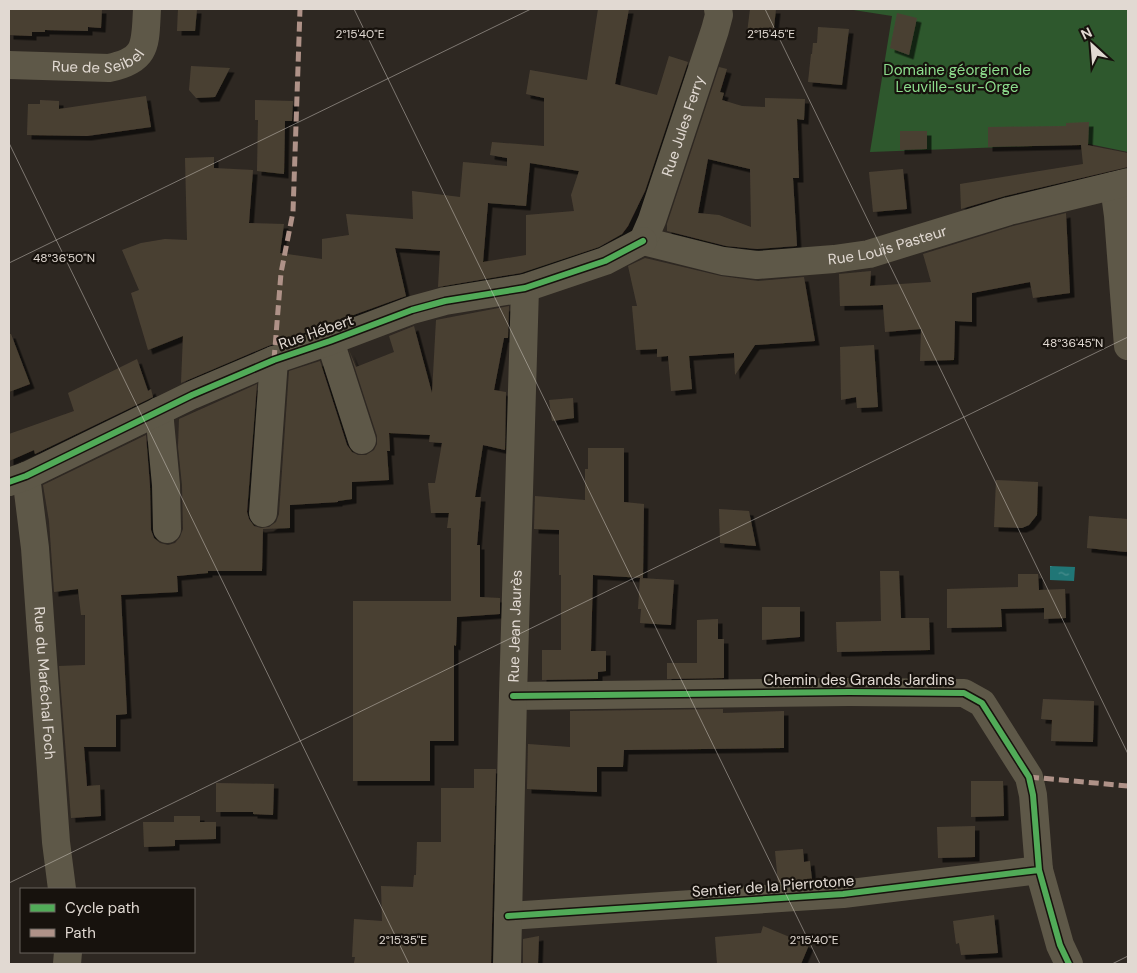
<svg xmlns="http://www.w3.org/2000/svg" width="1137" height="973" font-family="'DM Sans',sans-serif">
<defs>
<pattern id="water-ripples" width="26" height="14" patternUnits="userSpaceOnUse" patternTransform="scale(1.25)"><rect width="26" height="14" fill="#207676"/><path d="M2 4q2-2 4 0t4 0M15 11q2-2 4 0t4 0" fill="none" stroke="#4b8f8f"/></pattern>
<filter id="shadow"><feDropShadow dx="4.5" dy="4.5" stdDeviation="0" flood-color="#0009"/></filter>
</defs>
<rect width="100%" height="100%" fill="#2e2822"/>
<path fill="#2e582d" d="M847 9H1128V152L1089 144 870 152 892 16Z"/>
<path fill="url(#water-ripples)" d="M1050 566 1075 567 1074 581 1050 580Z"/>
<path fill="#4a4033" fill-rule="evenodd" filter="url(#shadow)" d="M9 9H102L101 28 88 27V31L45 30V32H32V36L9 35Z
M178 9H197L195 31H177Z
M598 9H629L615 84 657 95 669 56 688 62 645 191 628 226 622 234 599 247 521 273 438 287 440 251 395 248 406 296 268 346 181 383 183 336 148 350 131 293 139 290 122 250 141 243 165 239 187 240 185 158 214 157V168L253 170 249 223 284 224 280 253 322 259V239L349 235 346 214 413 219 412 191 460 197 463 162 507 166V158L490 155 492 142 544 146V98L526 94 530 70 587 80ZM530 163 579 171 571 195 574 211 526 215V255L483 262 488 203 526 206Z
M750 9H776L773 36 747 33Z
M897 13 917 18 909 55 890 48Z
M818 27 849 29 842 85 808 82 811 54H812L813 43H817Z
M191 66 230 68 215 97 196 98 189 90Z
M719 67 727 69 720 92 724 93 722 100 742 106 765 107V98L805 99 804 120 797 119 799 178H793L797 246 757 249 726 246 667 231V224ZM708 159 750 169 751 227 719 215 698 213Z
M146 96 151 127 87 136 27 135 28 104H40V100L59 101V109Z
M255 100 293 101 292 121H285L284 174 257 171 258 120H255Z
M1089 122 1088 145H1087L1128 153V167L1005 196 961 209 960 184 1083 164 1081 145 988 147V127L1066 126V123Z
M900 131H927V149L900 150Z
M903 169 907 209 873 212 869 172Z
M1066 213 1070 293 1033 298 1030 282 972 293V322L955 321 954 360 920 361 921 329 885 332 883 305 840 306 839 274 871 271 870 286 931 282 923 254 1013 226Z
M645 258 721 276 758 281 804 277 815 341 755 345 735 375 734 353 689 356 692 389 671 391 668 356 657 357V349L636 350 632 306H637L628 266Z
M509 306 508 338H504L494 390 506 392 505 450 483 445 475 497H481L477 545H480V597L500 598V614L457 617 456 646 454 645V741H430V781H353V601H451V528H447L449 513H431L428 483H435L442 443 429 442 430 435 389 433 390 451H387L389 480 352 482V499L338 501V502L290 505V528L263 529 262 571H208V573L177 576 178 592 121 595 127 714 116 715V747H84L87 786 100 785 101 816 71 818 59 666 85 665V615H81L78 589 54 592 49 521 43 485 146 435 150 486 151 530 154 538 160 543 168 545 175 543 180 537 183 529 182 485 178 447 179 419 257 384 247 512 249 519 254 526 261 528 269 527 276 522 279 514 289 371 320 361 347 445 352 452 358 455H366L374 450 377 444V436L349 350 356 367 394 352 389 336 414 326 432 393 436 320Z
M9 334H11L30 384 9 392Z
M874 345 878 407 857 408 856 397 841 400 840 347Z
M137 359 148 391 151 389 153 397 35 454 34 450 9 461V434L74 411 68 393Z
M573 398 574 418 552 421 549 400Z
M588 448H624V502L644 504 643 578 593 575 591 651H606V671L598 672V679L542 680V650H561V575H559V530L534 529 535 496 585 500V469H588Z
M996 480 1038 482 1037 515 1029 525 1022 528 994 527Z
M719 509 749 511 756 546 720 543Z
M1089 516 1128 519V551L1126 552 1087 548Z
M880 571H899L901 618H929L930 650 837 652 836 622 881 621Z
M1018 574H1038L1039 590 1065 589 1066 618 1044 619V608L1001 609 1002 627 947 628V589L1018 587Z
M640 578 674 580 671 625 640 623 641 609H638Z
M762 607H800V637L762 640Z
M718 619V639H724V678L667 679V663H697V620Z
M1043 699 1094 701 1093 742 1051 741 1052 720 1041 719Z
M723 709V713L784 711V748L624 750 623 767H597V792L527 789 528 744 570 747V711Z
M474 769H496L491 964 354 963 355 957H352L354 919 382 921 381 886 413 887 414 875H416L417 842H441V788H474Z
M971 781H1003L1004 816 971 817Z
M216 783 274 784 273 815 253 814V812H216Z
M174 816H200V822H216V839L175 840V846L144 847 143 822H174Z
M975 826V857L938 858 937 827Z
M803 849 804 862 810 861 812 880 778 883 775 851Z
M994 915 998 953 961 955 959 943 956 944 953 921Z
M763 926 809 945 801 964H717L715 937 761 933Z
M539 936 538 964H523V939Z"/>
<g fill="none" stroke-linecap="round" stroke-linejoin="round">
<g stroke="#5e5848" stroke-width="28">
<path id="s1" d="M9 65 109 68C148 60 145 44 147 9"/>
<path d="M1114 186 1118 216 1128 346"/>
<path id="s2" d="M643 241 723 261 757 265 834 259 869 254 1009 211 1128 182"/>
<path id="s3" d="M643 241 652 220 715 30 719 15 718 9"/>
<path d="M330 341 362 440"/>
<path d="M159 411 166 485 167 529"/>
<path id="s4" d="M26 476 35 548 56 842 62 889"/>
<path d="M9 482 26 476 192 395 274 360 330 341 412 310 445 301 525 288 605 261 643 241"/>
<path d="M263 513 274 360"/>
<path d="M513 696 849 692 964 693 982 703 1029 777 1033 795 1039 870 1060 945 1069 964"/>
<path d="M508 916 843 894 1039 870"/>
<path d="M67 964 68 952"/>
<path id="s5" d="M507 964 513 696 525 288"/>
</g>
<path stroke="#af9288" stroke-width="5" stroke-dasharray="10 5" stroke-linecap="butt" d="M274 360 281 273 293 212 300 9
M1029 777 1128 786"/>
<g stroke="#17120d" stroke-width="9">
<path id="cycleway" d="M9 482 26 476 192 395 274 360 330 341 412 310 445 301 525 288 605 261 643 241
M513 696 849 692 964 693 982 703 1029 777 1033 795 1039 870 1060 945 1069 964
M508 916 843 894 1039 870"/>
</g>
<use href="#cycleway" stroke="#51ab58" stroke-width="6"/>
</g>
<path fill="none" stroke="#e1d9d2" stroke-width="1" stroke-opacity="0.45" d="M354 9 820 964M765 9 1128 754M9 143 409 964M9 263 531 9M9 883 1128 337M1112 964 1128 956"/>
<g text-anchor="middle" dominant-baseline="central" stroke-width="4.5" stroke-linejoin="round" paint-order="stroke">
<g font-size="15" fill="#e1d9d2" stroke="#17120d">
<text stroke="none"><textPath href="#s1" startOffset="90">Rue de Seibel</textPath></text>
<text stroke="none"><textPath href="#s3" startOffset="122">Rue Jules Ferry</textPath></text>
<text stroke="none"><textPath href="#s2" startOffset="249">Rue Louis Pasteur</textPath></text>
<text transform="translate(316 332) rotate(-19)">Rue Hébert</text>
<text stroke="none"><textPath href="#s5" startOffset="338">Rue Jean Jaurès</textPath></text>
<text x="859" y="680">Chemin des Grands Jardins</text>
<text stroke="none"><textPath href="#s4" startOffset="208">Rue du Maréchal Foch</textPath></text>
<text transform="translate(773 886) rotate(-4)">Sentier de la Pierrotone</text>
</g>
<g font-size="15" fill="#8ddd8d" stroke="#17120d">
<text x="957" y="70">Domaine géorgien de<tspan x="957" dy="17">Leuville-sur-Orge</tspan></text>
</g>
</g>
<g font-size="12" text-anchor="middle" fill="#e1d9d2" stroke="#17120d" stroke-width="4.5" stroke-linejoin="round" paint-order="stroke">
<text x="360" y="38">2°15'40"E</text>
<text x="771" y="38">2°15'45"E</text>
<text x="64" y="262">48°36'50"N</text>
<text x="1073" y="347">48°36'45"N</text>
<text x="403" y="944">2°15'35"E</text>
<text x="814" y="944">2°15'40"E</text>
</g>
<rect width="1137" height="973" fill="none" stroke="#e1d9d2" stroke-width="20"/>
<rect x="20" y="888" width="175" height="65" fill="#17120d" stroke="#68625c"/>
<rect x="30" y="904" width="25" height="8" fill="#51ab58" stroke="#68625c"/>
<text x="65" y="913" font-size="15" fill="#e1d9d2">Cycle path</text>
<rect x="30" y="929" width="25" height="8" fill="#af9288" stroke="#68625c"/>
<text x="65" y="938" font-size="15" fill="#e1d9d2">Path</text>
<g transform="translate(1092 45) rotate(334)" stroke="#17120d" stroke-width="4" paint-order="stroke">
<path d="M0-4L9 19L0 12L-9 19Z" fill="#e1d9d2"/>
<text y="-8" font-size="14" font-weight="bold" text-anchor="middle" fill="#e1d9d2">N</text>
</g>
</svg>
